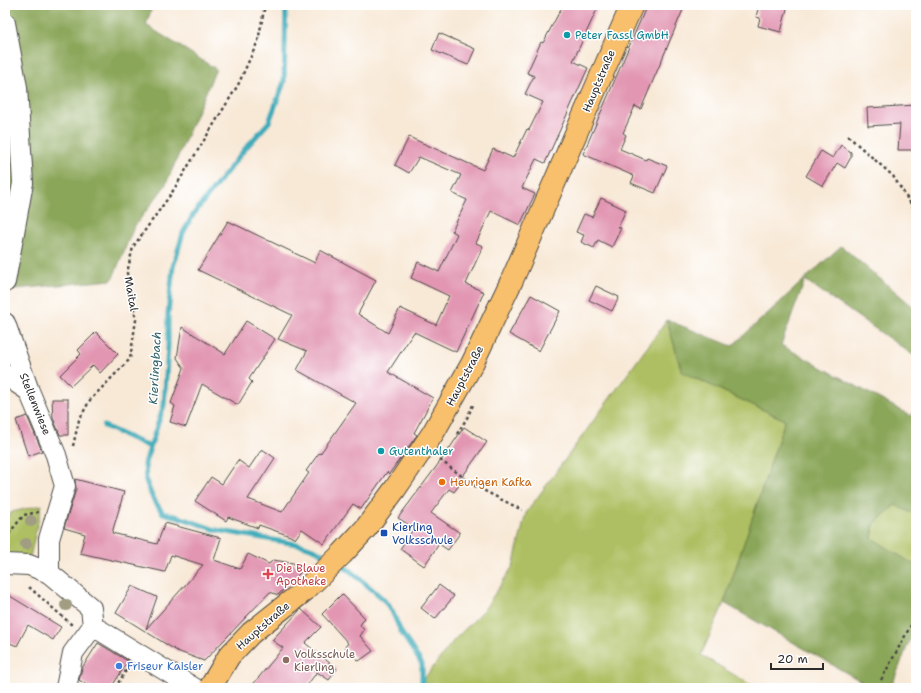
<svg xmlns="http://www.w3.org/2000/svg" width="921" height="693" font-family="'Shantell Sans',sans-serif">
<rect width="100%" height="100%" fill="#fff"/>
<filter id="ink" filterUnits="userSpaceOnUse"><feTurbulence type="fractalNoise" baseFrequency=".025" numOctaves="2"/><feDisplacementMap in="SourceGraphic" scale="8" xChannelSelector="R" yChannelSelector="G"/><feConvolveMatrix kernelMatrix="1 2 1 2 8 2 1 2 1" color-interpolation-filters="sRGB"/></filter>
<filter id="wash" filterUnits="userSpaceOnUse"><feTurbulence type="fractalNoise" baseFrequency=".012" numOctaves="4" result="noise"/><feDisplacementMap in="SourceGraphic" scale="16" xChannelSelector="R" yChannelSelector="G"/><feGaussianBlur stdDeviation="0.9" result="paint"/><feColorMatrix in="noise" values="0 0 0 0 0 0 0 0 0 0 0 0 0 0 0 0 0 1.4 0 .05"/><feComposite in="paint" operator="in"/></filter>
<g filter="url(#wash)">
<rect width="100%" height="100%" fill="#f8e9d7"/>
<path fill="#adbf62" stroke="#6c7546" d="M667 320 682 372 785 420 724 603 701 655 756 688H417L454 640 484 610 513 566 526 513Z
M42 505 30 557 5 556V519L12 512Z
M895 505 916 515V566L872 539 874 524Z"/>
<path fill="#8aa658" stroke="#5a6842" d="M5 5H153L146 25 216 69 165 186 134 227 112 280 5 290Z
M841 246 916 309V357L805 280 781 345 911 416 916 409V515L895 505 874 524 872 538 916 566V624L891 688H873L724 603 785 420 682 372 667 320 732 346Z"/>
<g fill="none" stroke-linecap="round" stroke-linejoin="round">
<path stroke="#3baab9" stroke-width="5" d="M286 5 284 82 269 122 244 150 193 215 183 233 173 267 168 314V346L164 405 145 463 146 481 153 499 163 513 182 518 216 530 302 545 316 550 330 559
M5 134 7 215
M104 426 150 447
M339 564 349 570 373 590 383 599 392 611 401 632 422 664V688"/>
</g>
<g id="blocks">
<path fill="#e296b2" d="M563 5H599L573 61 588 68 545 163 536 159 522 188 535 194 520 225 491 211 476 243 483 246 466 284 484 292 456 352 414 332 388 372 433 398 414 433 417 435 389 474 387 472 361 509 353 504 324 544 302 529 295 539 290 536 259 525 258 528 228 517 226 521 195 501 211 477 222 484 238 460 249 468 262 449 275 458 248 499 282 512 309 473 306 471 319 453 320 454 356 403 297 370 307 351 278 339 292 315 198 270 228 221 315 263 320 250 376 280 358 314 388 333 400 308 436 325 449 296 411 278 418 262 439 272 457 234 452 231 467 200 452 193 461 175 419 157 409 173 395 165 409 137 483 170 493 149 513 158 527 129 529 130 543 102 525 94 534 76 527 73 541 42 543 43Z
M647 5H685L641 109 635 106 623 133 626 135 620 149 646 160 647 158 667 166 655 193 631 183 634 176 583 154Z
M759 5H788L781 32 758 26 760 18 756 17Z
M439 33 475 49 468 65 432 50Z
M916 105V150H898L900 124 868 126 867 108Z
M841 145 851 152V157L845 168 837 163 823 186 806 176 821 151 833 158Z
M601 198 626 210 618 227 621 228 612 247 598 240 594 248 581 242 584 235 576 232 584 214 592 217Z
M596 286 619 297 612 311 589 300Z
M531 295 560 311 539 351 509 334Z
M246 321 275 339 249 379 252 382 238 405 202 384 186 427 170 422 175 406 171 403 184 368 177 358 182 327 225 354Z
M96 332 118 354 100 373 93 365 71 386 60 375 81 354 78 350Z
M52 399H68V435H60L53 418Z
M27 416 42 451 28 456 16 420Z
M464 427 487 442 460 480 462 481 454 492 449 489 431 513 460 533 448 550 439 544 424 566 400 549 414 528 398 518 445 455Z
M75 479 124 492 112 533 157 544 165 523 221 538 214 560 240 569 248 554 269 564 273 560 293 563 304 569 278 595 270 592 204 661 177 651 116 613 132 586 157 597 146 629 203 565 171 555 165 572 80 553 85 534 64 528 76 489Z
M439 585 454 596 435 619 421 608Z
M5 593 61 627 53 640 28 625 17 646 5 641Z
M342 594 365 618 360 625 364 630 360 636 373 651 359 661 345 647 348 643 322 614Z
M301 609 321 627 305 643 337 669 329 680 317 672 305 688H250L283 648 272 640Z
M98 643 128 661 111 688H92L79 680 82 668Z"/>
</g>
</g>
<g filter="url(#ink)">
<use href="#blocks" fill-opacity="0" stroke="#4a4845" stroke-width="1"/>
<g fill="none" stroke-linecap="round" stroke-linejoin="round">
<g stroke="#4a4845" stroke-width="22">
<path id="minor" d="M5 23 17 87 23 183 5 282
M5 323 29 391 56 455 65 486 49 539V573
M5 375 29 391
M5 564 29 565 49 573 91 608 93 626
M93 626 194 688
M66 688 73 653 93 626"/>
</g>
<g stroke="#4a4845" stroke-width="24">
<path id="major" d="M210 688 229 656 251 633 305 590 342 554 366 528 395 489 433 433 472 364 512 280 632 5"/>
</g>
<path stroke="#4a4845" stroke-width="2.5" stroke-dasharray="3 3" stroke-linecap="butt" d="M848 136 893 176 916 212
M457 434 467 418 473 405
M73 446 79 420 90 400 130 359 136 320 127 273 133 247 171 194 238 85 258 41 265 5
M440 460 475 486 522 510
M5 538 24 515 38 512
M29 587 72 625
M881 680 916 616
M115 688 127 669"/>
<use href="#minor" stroke="#fff" stroke-width="20"/>
<use href="#major" stroke="#f8bf6c" stroke-width="22"/>
</g>
<g fill="#a09d83">
<circle cx="31" cy="521" r="6"/>
<circle cx="26" cy="544" r="6"/>
<circle cx="66" cy="605" r="6"/>
</g>
</g>
<g fill="#0f9aa8" stroke="#fff" stroke-width="1.5">
<circle cx="567" cy="35" r="4"/>
<circle cx="381" cy="451" r="4"/>
</g>
<circle fill="#e8710a" stroke="#fff" stroke-width="1.5" cx="442" cy="482" r="4"/>
<rect fill="#1a4fb4" stroke="#fff" stroke-width="1.5" x="380" y="529" width="8" height="8" rx="2"/>
<path fill="#e0444e" stroke="#fff" stroke-width="1.5" d="M266 568h4v4h4v4h-4v4h-4v-4h-4v-4h4z"/>
<circle fill="#8d6e63" stroke="#fff" stroke-width="1.5" cx="286" cy="660" r="4"/>
<circle fill="#3f7fe0" stroke="#fff" stroke-width="1.5" cx="119" cy="666" r="4"/>
<g text-anchor="middle" dominant-baseline="central" stroke-width="3" stroke-linejoin="round" paint-order="stroke">
<g font-size="11" fill="#0d838f" stroke="#fff" text-anchor="start">
<text x="575" y="35">Peter Fassl GmbH</text>
<text x="389" y="451">Gutenthaler</text>
</g>
<g font-size="11" fill="#2b2b2b" stroke="#fff">
<text transform="translate(599 81) rotate(-67)">Hauptstraße</text>
<text transform="translate(131 294) rotate(80)">Maital</text>
<text transform="translate(465 376) rotate(-62)">Hauptstraße</text>
<text transform="translate(35 404) rotate(68)">Stellenwiese</text>
<text transform="translate(263 626) rotate(-41)">Hauptstraße</text>
</g>
<g font-size="11" fill="#c56008" stroke="#fff" text-anchor="start">
<text x="450" y="482">Heurigen Kafka</text>
</g>
<g font-size="11" fill="#164399" stroke="#fff" text-anchor="start">
<text x="392" y="527">Kierling<tspan x="392" dy="13">Volksschule</tspan></text>
</g>
<g font-size="11" fill="#be3a42" stroke="#fff" text-anchor="start">
<text x="276" y="568">Die Blaue<tspan x="276" dy="13">Apotheke</tspan></text>
</g>
<g font-size="11" fill="#785e54" stroke="#fff" text-anchor="start">
<text x="294" y="654">Volksschule<tspan x="294" dy="13">Kierling</tspan></text>
</g>
<g font-size="11" fill="#366cbe" stroke="#fff" text-anchor="start">
<text x="127" y="666">Friseur Kaisler</text>
</g>
<g font-size="12" font-style="italic" fill="#32646b" stroke="#fff">
<text transform="translate(155 368) rotate(-87)">Kierlingbach</text>
</g>
</g>
<rect width="921" height="693" fill="none" stroke="#fff" stroke-width="20"/>
<path d="M771 663v6h52v-6" fill="none" stroke="#2b2b2b" stroke-width="2"/>
<text x="777" y="663" font-size="12" fill="#2b2b2b" stroke="#ffffff" stroke-width="3" paint-order="stroke">20 m</text>
</svg>
